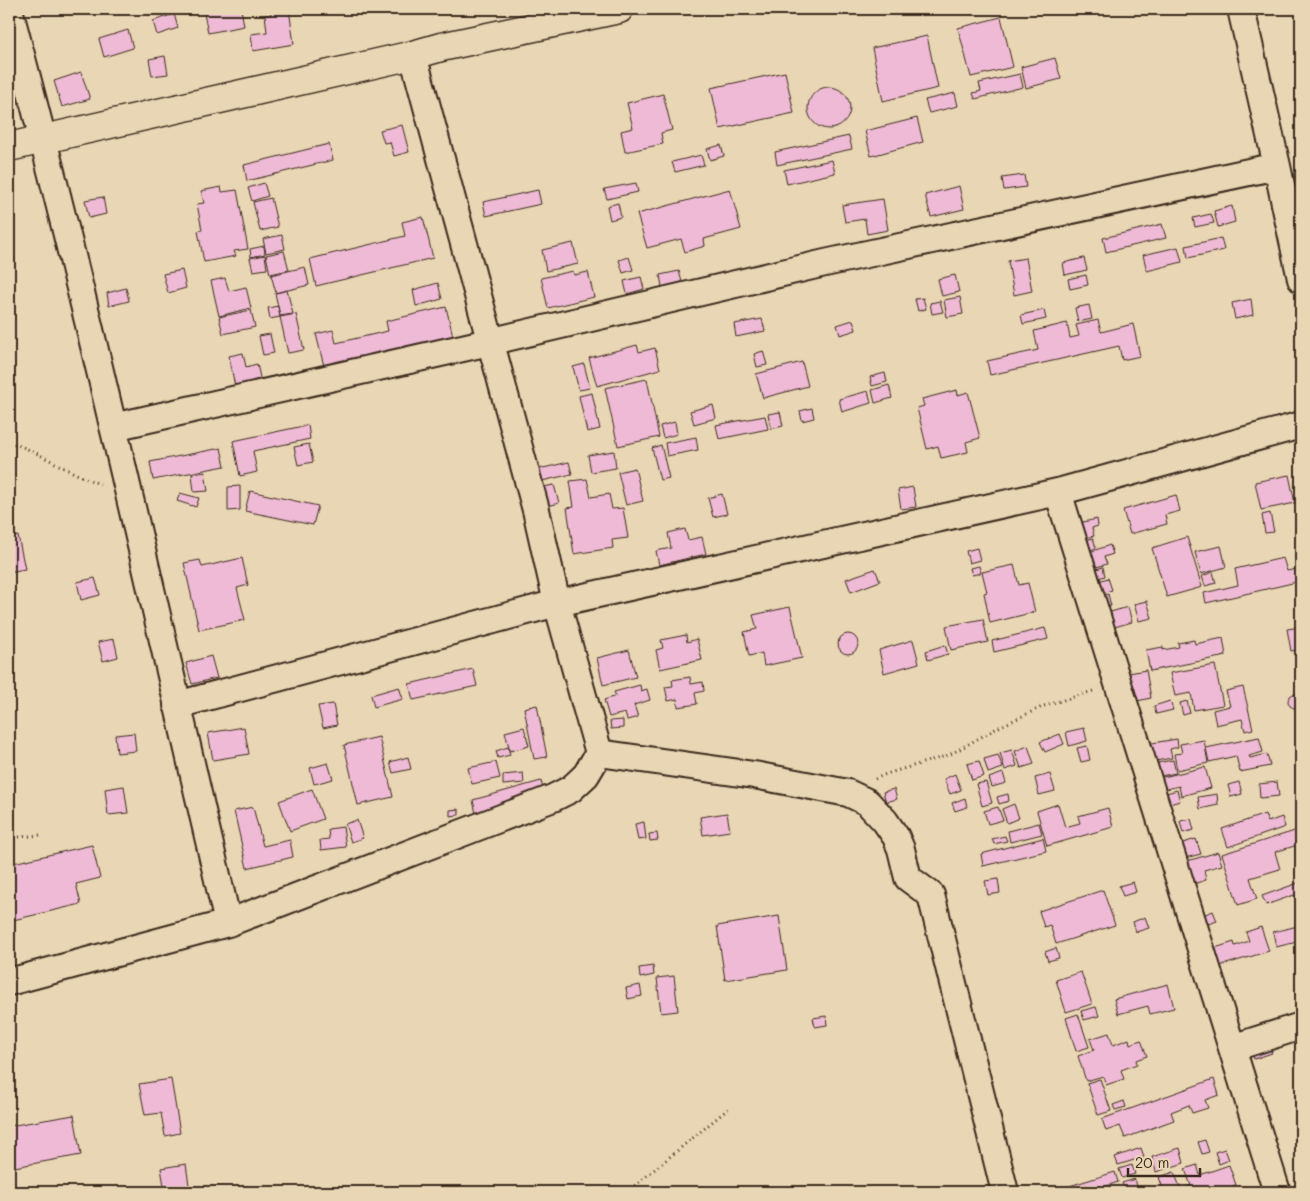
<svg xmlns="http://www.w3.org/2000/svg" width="1310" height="1201" font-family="Mali,sans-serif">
<rect width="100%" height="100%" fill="#e9d6b4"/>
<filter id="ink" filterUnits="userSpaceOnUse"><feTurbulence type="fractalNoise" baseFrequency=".02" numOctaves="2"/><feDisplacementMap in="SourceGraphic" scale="10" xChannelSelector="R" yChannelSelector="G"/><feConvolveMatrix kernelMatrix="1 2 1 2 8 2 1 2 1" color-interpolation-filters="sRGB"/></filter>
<g filter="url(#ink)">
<path fill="#efbad5" stroke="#3b2a1e" d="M203 9H241L244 26 208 33Z
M270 9H289L294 44 253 51 251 34 267 32 265 15H271Z
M929 9H947L930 14Z
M174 14 178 28 157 35 153 21Z
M1001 17 1013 67 971 77 958 28Z
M128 30 133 48 104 57 99 39Z
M927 36 938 88 883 101 872 48Z
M165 56 168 74 152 76 149 59Z
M1055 58 1061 79 1026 88 1021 67Z
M81 72 90 99 62 107 54 81Z
M785 72 794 113 720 129 711 88Z
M1020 74 1023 87 975 99 973 93 981 91 979 83Z
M808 108a21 21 0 1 1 42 0a21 21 0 1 1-42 0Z
M955 93 958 106 929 113 925 100Z
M663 94 672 130 661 133 663 144 625 152 621 131 633 128 627 103Z
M917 118 923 142 871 156 865 131Z
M402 125 409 152 394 156 390 142 384 143 380 130Z
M849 136 852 149 777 165 775 152Z
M329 144 333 160 247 181 244 165Z
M721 145 724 156 710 160 707 149Z
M701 155 704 165 675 172 672 162Z
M832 160 835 173 787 184 784 170Z
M1024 175 1026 187 1004 190 1002 178Z
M264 183 268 196 252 201 248 188Z
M636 183 638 192 607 199 604 189Z
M959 186 964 209 931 217 925 195Z
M221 187 222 192 237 190 248 249 234 251 236 256 204 262 198 231 202 230 197 204 204 203 201 191Z
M730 189 741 229 704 239 705 246 685 252 681 239 647 248 637 214Z
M538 190 541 204 486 216 483 202Z
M103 197 106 214 89 218 85 200Z
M271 198 278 227 260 231 253 202Z
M883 199 888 230 867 234 865 219 845 222 842 205Z
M618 203 621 217 610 220 607 206Z
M1232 206 1235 222 1218 227 1214 211Z
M1211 214 1214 223 1195 227 1193 218Z
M423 217 433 258 316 286 310 259 405 236 402 222Z
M1162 224 1166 238 1106 252 1103 238Z
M282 235 285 249 266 253 263 239Z
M1221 238 1224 250 1188 258 1186 246Z
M573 243 578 264 546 271 542 250Z
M264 246 265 254 251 257 250 249Z
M1178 247 1182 262 1147 271 1143 255Z
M284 251 289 270 270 274 266 255Z
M265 255 267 269 253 271 250 258Z
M629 257 633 270 623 273 619 260Z
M1026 258 1032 291 1014 295 1008 261Z
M1084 258 1087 270 1065 275 1063 263Z
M305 267 309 285 276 293 271 275Z
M182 270 186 288 168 293 163 274Z
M573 271 574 275 588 272 594 297 548 308 541 278Z
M679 271 682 282 662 287 660 275Z
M955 275 959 292 942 296 938 279Z
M1086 275 1088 285 1070 289 1068 279Z
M641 277 644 289 627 294 624 281Z
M225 278 229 291 246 287 251 308 219 316 211 281Z
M438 283 442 299 416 306 413 290Z
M126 288 129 301 109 306 107 293Z
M287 290 293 314 280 316 275 293Z
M960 297 963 314 947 317 944 300Z
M923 298 926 309 918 311 915 299Z
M1251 299 1253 315 1235 319 1232 303Z
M940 301 943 312 932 314 930 303Z
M1089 305 1092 319 1078 322 1075 308Z
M278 306 280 317 270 319 268 308Z
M446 307 453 336 324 366 316 334 333 330 336 343 388 331 386 321Z
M251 310 255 327 223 334 219 317Z
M1044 310 1046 319 1023 324 1021 315Z
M296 314 304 350 288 353 280 317Z
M762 319 765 331 736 337 734 324Z
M853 320 856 330 840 335 837 325Z
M1098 320 1101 332 1133 324 1140 356 1122 360 1119 346 990 375 987 361 1038 350 1034 331 1067 323 1070 338 1079 336 1076 325Z
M270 334 274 353 263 355 259 336Z
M637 345 639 352 655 348 660 369 597 386 589 358Z
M763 351 767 365 757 367 754 354Z
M243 353 246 367 257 364 261 382 235 387 229 356Z
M802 362 808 386 763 398 756 374Z
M584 364 590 388 579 390 573 367Z
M885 373 887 382 872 386 870 377Z
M647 379 659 437 618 446 605 388Z
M889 385 892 398 875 403 872 390Z
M957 390 958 395 968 392 980 438 966 442 968 452 941 458 938 446 927 449 917 408 924 406 922 399Z
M868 391 871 403 842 412 839 399Z
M592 393 600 429 587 432 579 396Z
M713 405 716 418 694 424 690 411Z
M812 408 814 418 802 421 800 411Z
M780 412 783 426 771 429 768 414Z
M765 416 768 429 719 439 716 425Z
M675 422 677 434 663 438 660 426Z
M308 425 310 439 253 451 257 472 240 476 233 441Z
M696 437 698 450 667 456 665 443Z
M309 444 313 462 298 465 294 447Z
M661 445 669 478 660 480 652 448Z
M221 448 225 466 153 480 150 462Z
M614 451 616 468 591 472 588 455Z
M569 462 572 474 542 481 539 469Z
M635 468 643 501 626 505 618 472Z
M205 472 208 491 194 492 192 474Z
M1289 475 1295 503 1261 510 1255 482Z
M587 479 591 497 609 494 612 509 623 508 628 538 612 540 613 548 574 554 567 508 574 507 570 481Z
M554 485 559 503 548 506 543 487Z
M240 486V510L228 511V487Z
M913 487 916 507 901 509 898 490Z
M250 491 318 506 313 525 245 511Z
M180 493 199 498 196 507 177 501Z
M722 494 727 514 713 517 708 498Z
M1176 495 1180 511 1165 515 1167 524 1130 534 1123 510Z
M1270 513 1274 532 1265 533 1262 515Z
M1097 519 1098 526 1092 528 1094 536 1077 540 1074 524Z
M685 529 688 540 702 537 706 554 659 565 656 551 671 548 668 533Z
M18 536 25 569 9 572V538Z
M1187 537 1202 587 1167 597 1152 548Z
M1093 538 1096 548 1083 553 1080 542Z
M1110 545 1113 554 1104 557 1107 564 1086 570 1081 555Z
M1221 546 1226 567 1201 574 1195 552Z
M977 548 980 560 969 563 966 551Z
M242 558 248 585 237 588 245 620 199 630 184 563 200 560 202 567Z
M1283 558 1287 571 1301 568V581L1206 603 1204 593 1238 585 1235 569Z
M1014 565 1019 585 1028 583 1035 612 990 623 984 593 987 592 982 572Z
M979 566 981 573 972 575 970 568Z
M1103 567 1105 576 1092 580 1090 571Z
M875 569 880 581 851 592 846 579Z
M1213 572 1216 583 1205 586 1202 576Z
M95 578 100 595 81 600 77 582Z
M1108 578 1112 590 1096 595 1092 583Z
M1108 594 1111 606 1100 609 1097 597Z
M1147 601 1152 618 1139 621 1134 604Z
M790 607 802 658 764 666 762 653 749 656 744 632 757 629 753 615Z
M1128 607 1132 622 1111 628 1107 613Z
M983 619 988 642 951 650 946 626Z
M1301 627V649L1291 651 1287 629Z
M1045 628 1048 639 994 652 992 641Z
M838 644a10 10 0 1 1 20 0a10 10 0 1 1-20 0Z
M686 635 687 642 697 639 702 660 660 669 656 650 663 648 661 640Z
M1223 638 1226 656 1150 671 1146 650 1163 647V650L1179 647 1178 643 1194 640 1195 644Z
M114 639 118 657 103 661 98 642Z
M913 640 919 663 884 673 879 650Z
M945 645 948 654 928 660 926 651Z
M629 650 636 677 603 685 597 658Z
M211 656 217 678 192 684 186 663Z
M1215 665 1223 705 1194 710 1191 693 1175 696 1170 673Z
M473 669 477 686 413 700 409 684Z
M1146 670 1151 698 1128 703 1123 674Z
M690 677 691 684 703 682 704 691 695 693 697 704 678 707 677 699 668 701 665 687 673 686 672 680Z
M640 685 641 691 647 689 650 700 634 705 638 717 627 720 625 713 609 717 604 700 616 696 614 692Z
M399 687 403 699 374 707 371 695Z
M1243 687 1253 729 1245 731 1242 719 1216 725 1213 710 1230 706 1226 691Z
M1288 701a7 7 0 1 1 14 0a7 7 0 1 1-14 0Z
M1170 701 1173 710 1156 714 1154 706Z
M1187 701 1190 713 1183 715 1180 703Z
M333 704 337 725 323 728 318 706Z
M537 705 547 757 534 759 524 708Z
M623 720V728L611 729 610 721Z
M244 727 249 754 213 760 208 733Z
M524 727 529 746 510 751 505 732Z
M1084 728 1087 741 1069 746 1066 732Z
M134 733 136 751 117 753 115 735Z
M1060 734 1064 744 1045 752 1040 742Z
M379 737 393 797 358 805 344 745Z
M1259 737 1263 752 1249 756 1250 758 1267 754 1270 766 1240 772 1236 756 1209 762 1206 748Z
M1177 739 1178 747 1170 749 1172 758 1150 762 1146 744Z
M1204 740 1208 763 1177 770 1174 754 1182 753 1180 744Z
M1028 746 1034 764 1021 768 1015 751Z
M1087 746 1090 760 1081 762 1077 748Z
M508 747 510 755 498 758 496 751Z
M1012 750 1017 766 1005 770 1000 753Z
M998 755 1003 768 988 773 984 759Z
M408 757 411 769 393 773 390 762Z
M1173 760 1176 773 1155 777 1152 764Z
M979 761 984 776 972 780 967 764Z
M496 762 500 778 472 784 468 768Z
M328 763 333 779 314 784 310 768Z
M1205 767 1211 788 1181 796 1179 786 1162 790 1159 778Z
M523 773 524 783 503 785V775Z
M1003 773 1006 783 992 787 989 778Z
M955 774 961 790 950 794 944 779Z
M1050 774 1055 791 1039 795 1035 778Z
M541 781 545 796 476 814 473 800Z
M986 782 992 803 982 806 976 784Z
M1239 782 1242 794 1231 797 1228 785Z
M1277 782 1279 796 1260 798 1259 784Z
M124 786 128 813 108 815 105 789Z
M312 789 323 819 290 831 279 801Z
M894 789 897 799 886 802 883 792Z
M1177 790 1180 801 1166 805 1163 794Z
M1008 794 1009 801 999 804 997 797Z
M1217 794 1218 805 1200 809 1198 797Z
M965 798 967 807 955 811 952 803Z
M1014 804 1019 818 1007 823 1002 809Z
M1058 804 1065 827 1080 823 1078 816 1108 808 1113 827 1047 846 1037 811Z
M253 807 263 846 290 840 293 857 247 868 234 811Z
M998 807 1003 820 988 824 984 811Z
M459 809V815L450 816V810Z
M727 813 730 831 703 835 700 817Z
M1265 814 1268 822 1282 817 1285 827 1228 847 1222 829Z
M1191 819 1194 830 1183 833 1180 821Z
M357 820 363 838 351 842 345 824Z
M644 822 646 839 638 840 635 824Z
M1039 823 1042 834 1010 842 1008 831Z
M343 827 346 847 321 850 320 840 329 839 328 829Z
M1301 829V844L1275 852 1280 869 1250 878 1257 899 1238 905 1222 854Z
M657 833 658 840 650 841 649 834Z
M1005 836 1007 841 994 844 992 839Z
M1043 838 1046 851 983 866 981 854Z
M1196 839 1201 854 1185 858 1180 844Z
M92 845 100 878 76 884 81 904 9 921V864Z
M1218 852 1222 865 1204 870 1206 880 1190 885 1184 862Z
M998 879 1000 893 988 895 985 881Z
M1133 882 1136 892 1123 896 1119 886Z
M1301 882V915L1294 895 1266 905 1262 896Z
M1103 890 1115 925 1056 944 1050 925 1044 927 1039 911Z
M1213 911 1217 921 1206 925 1203 915Z
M779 916 787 970 725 980 717 926Z
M1145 917 1149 928 1136 932 1133 922Z
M1301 917V941L1276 947 1273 932 1298 926 1296 918Z
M1261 927 1269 951 1220 966 1215 948 1234 942 1235 946 1249 941 1246 932Z
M1056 948 1059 958 1048 961 1045 952Z
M653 966 654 975 640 978 639 968Z
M1081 972 1092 1004 1066 1012 1056 980Z
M674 976 678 1011 661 1013 657 978Z
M1168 984 1174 1008 1150 1014 1148 1006 1118 1014 1114 999Z
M640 985 642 996 628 999 626 988Z
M1096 1007 1099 1016 1084 1020 1081 1011Z
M1078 1014 1089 1047 1076 1051 1066 1018Z
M826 1016 827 1025 815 1027 813 1018Z
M1109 1033 1113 1045 1129 1039 1130 1044 1141 1040 1147 1056 1136 1060 1137 1064 1121 1070 1124 1079 1106 1085 1103 1076 1086 1081 1078 1056 1094 1050 1090 1039Z
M1267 1040 1272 1053 1254 1059 1249 1046Z
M171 1079 180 1133 165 1136 161 1113 145 1115 139 1084Z
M1100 1079 1111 1111 1098 1115 1087 1083Z
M1214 1079 1219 1095 1205 1100 1208 1108 1192 1113 1189 1105 1171 1112 1174 1120 1125 1138 1120 1126 1106 1131 1102 1119Z
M1124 1101 1126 1107 1115 1110 1113 1105Z
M74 1115 81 1155 9 1168V1126Z
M1205 1140 1209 1152 1202 1154 1198 1142Z
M1141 1148 1144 1157 1118 1165 1115 1157Z
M1180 1148 1184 1163 1156 1172 1152 1157Z
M1225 1149 1229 1160 1219 1164 1215 1152Z
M186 1164 190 1192H165L161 1168Z
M1132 1165 1135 1174 1122 1178 1119 1169Z
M1197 1165 1200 1175 1229 1165 1236 1185 1215 1192H1185L1189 1191 1187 1187 1191 1186 1185 1169Z
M1115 1172 1118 1182 1098 1189 1099 1192H1054L1053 1191Z
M1174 1172 1180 1187 1164 1192 1159 1177Z
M1135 1179 1138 1190 1131 1192H1126L1122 1183Z"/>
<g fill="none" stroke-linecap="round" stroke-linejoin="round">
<g stroke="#3b2a1e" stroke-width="30">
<path id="minor" d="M9 9C90 312 157 618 228 923
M1241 9 1277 166 1301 279
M113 427 489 342 825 263 1277 166
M1058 492 1277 1192
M177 705 557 603 1058 492 1301 425
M599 753 754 775 848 793 867 802 885 821 896 837 901 849 908 878 931 895 1005 1192
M9 982 228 923 553 798 571 789 586 775 599 753 557 603 536 510 413 55
M1232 1048 1301 1026"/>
</g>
<g stroke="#3b2a1e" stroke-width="31">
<path id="tertiary" d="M9 147 413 55 441 47 619 9"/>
</g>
<path stroke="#3b2a1e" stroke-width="3" stroke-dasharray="1 4" stroke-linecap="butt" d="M9 442C41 452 68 473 100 484
M875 779 886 774 949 755 999 727 1044 706 1096 690
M9 838 41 835
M627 1192 728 1109"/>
<use href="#minor" stroke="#e9d6b4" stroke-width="26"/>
<use href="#tertiary" stroke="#e9d6b4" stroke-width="28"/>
</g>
</g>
<rect width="1310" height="1201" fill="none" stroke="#e9d6b4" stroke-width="30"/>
<rect x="15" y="15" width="1280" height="1171" fill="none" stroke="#3b2a1e" stroke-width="2" filter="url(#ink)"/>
<path d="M1128 1168v8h72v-8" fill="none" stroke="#3b2a1e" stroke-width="2.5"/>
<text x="1135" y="1168" font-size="15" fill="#3b2a1e" stroke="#e9d6b4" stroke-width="4" paint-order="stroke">20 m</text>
</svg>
